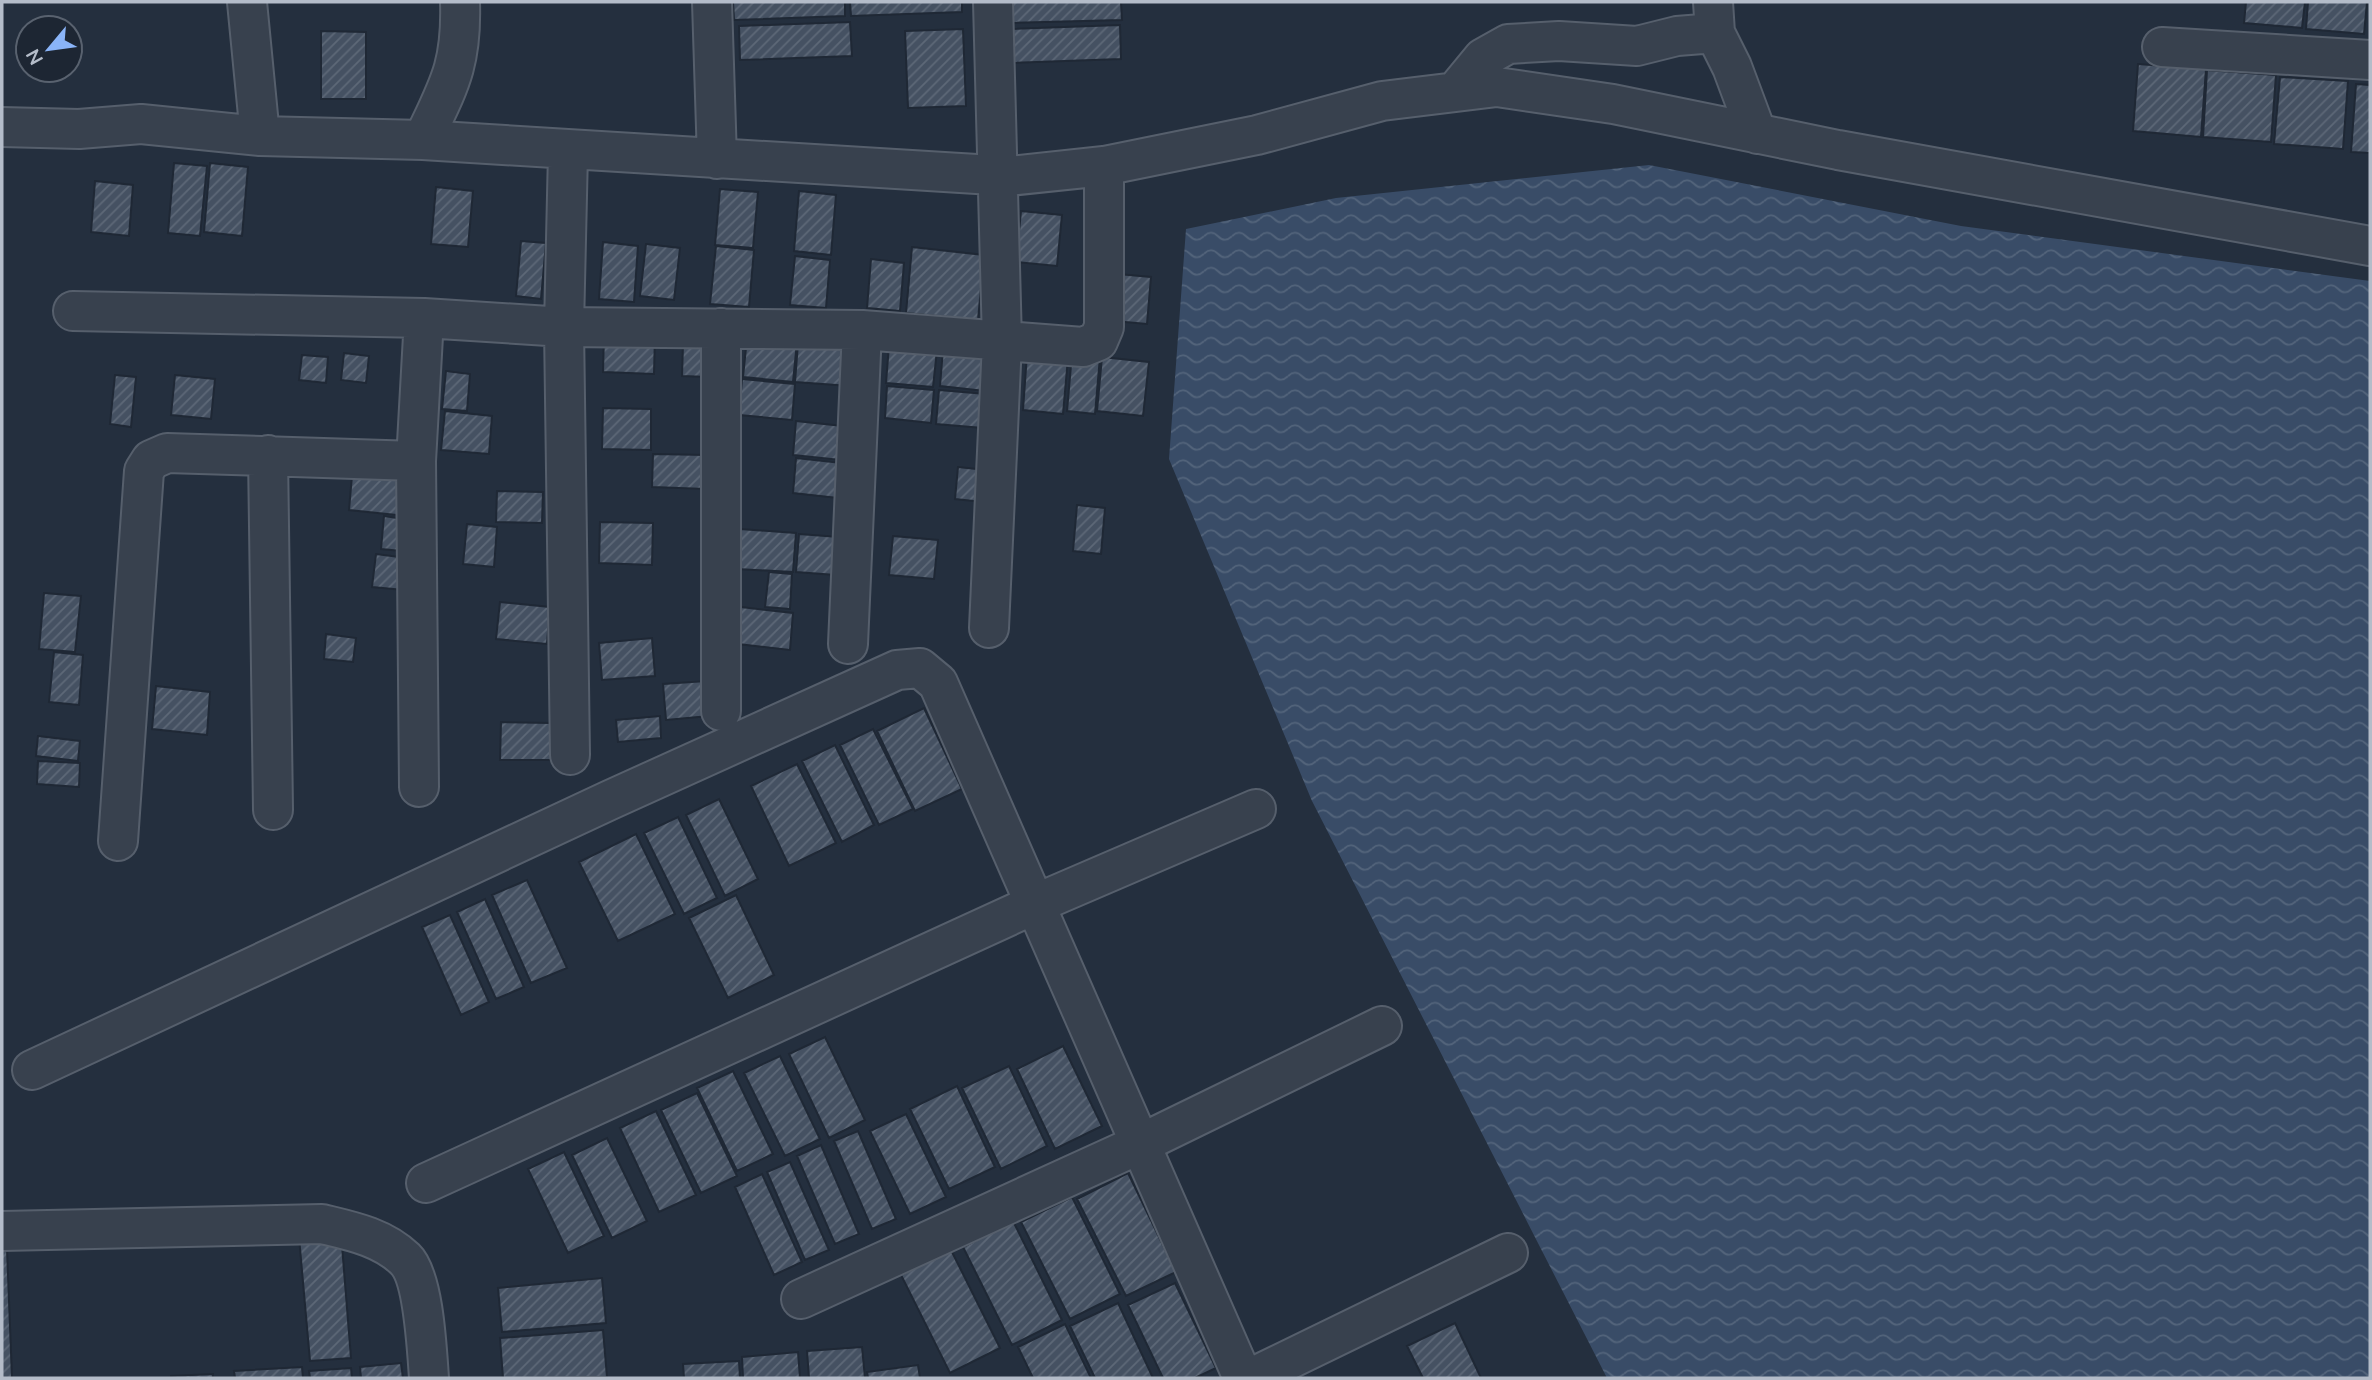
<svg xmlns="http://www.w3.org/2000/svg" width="2372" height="1380" font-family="'Nunito Sans',sans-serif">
<defs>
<pattern id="water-waves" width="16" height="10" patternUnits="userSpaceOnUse" patternTransform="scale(1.75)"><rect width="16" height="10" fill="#394c67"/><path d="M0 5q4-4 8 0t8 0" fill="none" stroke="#53647b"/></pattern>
<pattern id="building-hatch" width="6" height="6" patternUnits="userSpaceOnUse" patternTransform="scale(1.75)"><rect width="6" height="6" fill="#455162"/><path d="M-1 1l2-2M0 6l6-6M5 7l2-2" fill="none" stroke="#5d6877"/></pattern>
</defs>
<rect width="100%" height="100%" fill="#242f3e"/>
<path fill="url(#water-waves)" d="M1649 165 1961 226 2370 281V1378H1607L1312 801 1169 459 1186 229 1336 198Z"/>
<path fill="url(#building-hatch)" stroke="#1f2835" stroke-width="2" d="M733 2H845V16L734 20Z
M850 2H962V12L851 16Z
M1009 2H1121L1122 20 1009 23Z
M2246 2H2305L2302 28 2244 23Z
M2308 2H2367L2364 34 2306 29Z
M850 22 852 56 740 60 739 26Z
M1120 25 1121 59 1010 63 1009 29Z
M963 29 966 106 908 108 905 31Z
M321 31 366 32V99H321Z
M2138 64 2206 69 2201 137 2133 131Z
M2207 70 2276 75 2271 142 2203 137Z
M2280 77 2348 81 2343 149 2274 144Z
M2356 84 2370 85V153L2351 152Z
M174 163 207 166 200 236 168 233Z
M210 163 248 167 242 236 204 232Z
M95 181 133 185 129 236 91 232Z
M436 187 473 191 468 247 431 244Z
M720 189 758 192 753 248 715 245Z
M799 191 836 195 831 255 794 251Z
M1021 211 1062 215 1057 266 1016 262Z
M521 241 546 243 541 299 516 296Z
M603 242 638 246 634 302 599 299Z
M646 244 680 248 674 300 640 296Z
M716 246 754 250 749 307 710 304Z
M912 247 984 255 978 320 906 313Z
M795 256 830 260 826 308 790 305Z
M871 259 904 263 900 311 867 308Z
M1118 274 1151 277 1147 324 1114 321Z
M604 334 655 335 654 374 603 372Z
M747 338 797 342 793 382 743 377Z
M798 343 854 349 850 386 795 382Z
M683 344 709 345 708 377 682 376Z
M889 345 937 350 933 387 886 383Z
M943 349 988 354 985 391 940 386Z
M344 353 369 356 366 383 341 380Z
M1027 354 1068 358 1063 414 1023 410Z
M1072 354 1100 357 1095 414 1067 411Z
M302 355 328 357 326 383 299 380Z
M1102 357 1149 362 1143 416 1097 411Z
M446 371 470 374 467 411 442 409Z
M115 375 136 377 131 427 110 424Z
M175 375 215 379 211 419 171 415Z
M742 379 795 384 792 420 739 415Z
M887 386 934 390 931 423 885 418Z
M939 390 986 394 983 428 936 424Z
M603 408 651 409V450L602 449Z
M445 411 492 416 489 454 441 450Z
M796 421 852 427 850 461 793 455Z
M653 454 707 455 706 489 652 487Z
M796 458 851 464 847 499 793 493Z
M353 464 410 470 406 516 349 510Z
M958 467 986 470 983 502 955 499Z
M497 491 543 492 542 523 496 522Z
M1077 505 1105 508 1101 554 1073 551Z
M384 516 404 519 402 551 381 549Z
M600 522 653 523 652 565 599 563Z
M467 524 497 527 494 567 463 564Z
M740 529 796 533 793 572 737 569Z
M799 534 852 538 849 576 796 572Z
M893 536 938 540 934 579 889 575Z
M376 554 407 558 404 590 372 587Z
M769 572 792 574 790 609 765 607Z
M44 593 81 596 75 652 39 649Z
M500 602 550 607 547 644 496 639Z
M741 607 793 613 790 650 738 644Z
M326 634 356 638 353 662 324 659Z
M652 638 655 676 602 680 599 643Z
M54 652 83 655 79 705 49 702Z
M706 681 709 716 666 720 663 684Z
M156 686 210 692 207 735 152 729Z
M924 708 962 789 915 811 877 731Z
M660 716 661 738 618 742 616 720Z
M501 722 551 723V760H500Z
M873 729 913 809 879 825 840 745Z
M38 736 80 741 78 761 36 756Z
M835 745 874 825 842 842 802 761Z
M38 761 80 763 79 787 37 784Z
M797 764 836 843 789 866 751 786Z
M719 799 758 879 725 896 686 815Z
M678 817 717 898 684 914 644 833Z
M636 834 675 914 618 941 579 862Z
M527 880 567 968 531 983 492 895Z
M736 895 774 975 728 998 689 918Z
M485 899 524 987 496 999 457 912Z
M450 915 489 1002 461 1015 422 927Z
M825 1037 865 1120 829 1138 789 1054Z
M1063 1046 1102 1126 1055 1149 1017 1069Z
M780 1056 820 1139 785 1156 744 1073Z
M1009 1066 1047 1146 1001 1169 962 1088Z
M733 1071 773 1154 737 1171 697 1088Z
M957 1086 995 1167 949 1189 910 1109Z
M697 1093 737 1176 701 1193 661 1110Z
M656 1111 696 1195 659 1212 620 1128Z
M906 1114 946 1197 910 1214 870 1131Z
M858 1131 896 1219 872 1229 834 1141Z
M607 1138 647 1221 612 1238 572 1155Z
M821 1145 859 1234 835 1244 797 1156Z
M564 1152 604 1236 568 1253 528 1169Z
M790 1162 829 1250 805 1260 767 1172Z
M1128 1173 1176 1272 1126 1296 1077 1199Z
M762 1174 802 1262 774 1275 735 1187Z
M1072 1197 1120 1294 1070 1319 1021 1222Z
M1013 1221 1062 1320 1012 1345 963 1247Z
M341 1233 351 1358 310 1361 299 1237Z
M2 1249H7L12 1378H2Z
M951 1250 1000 1348 950 1373 901 1275Z
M602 1278 606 1323 502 1332 498 1288Z
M1175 1283 1216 1368 1195 1378H1163L1128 1305Z
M1118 1303 1153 1378H1095L1070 1326Z
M1455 1323 1481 1378H1423L1407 1346Z
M1065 1324 1091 1378H1033L1018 1347Z
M603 1330 607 1377 503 1378 500 1338Z
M862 1347 865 1378H809L807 1351Z
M798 1352 800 1378H743L742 1357Z
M739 1361 740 1378H684L683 1364Z
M401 1363 403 1378H361L360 1367Z
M918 1365 920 1378H868L867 1372Z
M302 1367 303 1378H235L234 1371Z
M351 1368 352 1378H310L309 1371Z
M213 1374V1378H171V1376Z"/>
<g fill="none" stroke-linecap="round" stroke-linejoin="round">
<g stroke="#565f6c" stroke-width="42">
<path id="street" d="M247 2 260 136
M712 2 717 159
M1713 2 1715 33 1732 67 1757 134
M2162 47 2370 60
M1455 92 1483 58 1508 44 1559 41 1637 46 1677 36 1715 33
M2 127 79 129 141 124 260 136 423 140 1009 176 1104 166 1257 135 1382 101 1497 87 1613 104 1838 150 2370 246
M423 140C449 85 462 65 460 2
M568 152 564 327 570 755
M73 311 424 318 564 327 862 330 1083 347 1098 341 1104 327V166
M721 328V711
M268 455 273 810
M416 461 419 787
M989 628 1002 342 993 2
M848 644 862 330
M118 841 144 471 151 460 167 453 416 461 424 318
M32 1070 610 800 897 670 920 668 938 683 1243 1378
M426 1183 1035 904 1256 809
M2 1231 322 1224C351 1231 382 1237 405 1259 424 1277 427 1352 429 1378
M801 1299 1140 1144 1382 1026
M1251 1378 1508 1253"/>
</g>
<use href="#street" stroke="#38414e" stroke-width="38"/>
</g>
<rect width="2372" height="1380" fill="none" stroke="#b4bcc9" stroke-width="7"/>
<g transform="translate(49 49) rotate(241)"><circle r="33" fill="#1d2633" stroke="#59626f" stroke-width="2"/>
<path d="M0-5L12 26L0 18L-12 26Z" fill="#8ab4f8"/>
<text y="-10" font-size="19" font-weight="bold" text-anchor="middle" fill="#b4bcc9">N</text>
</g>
</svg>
